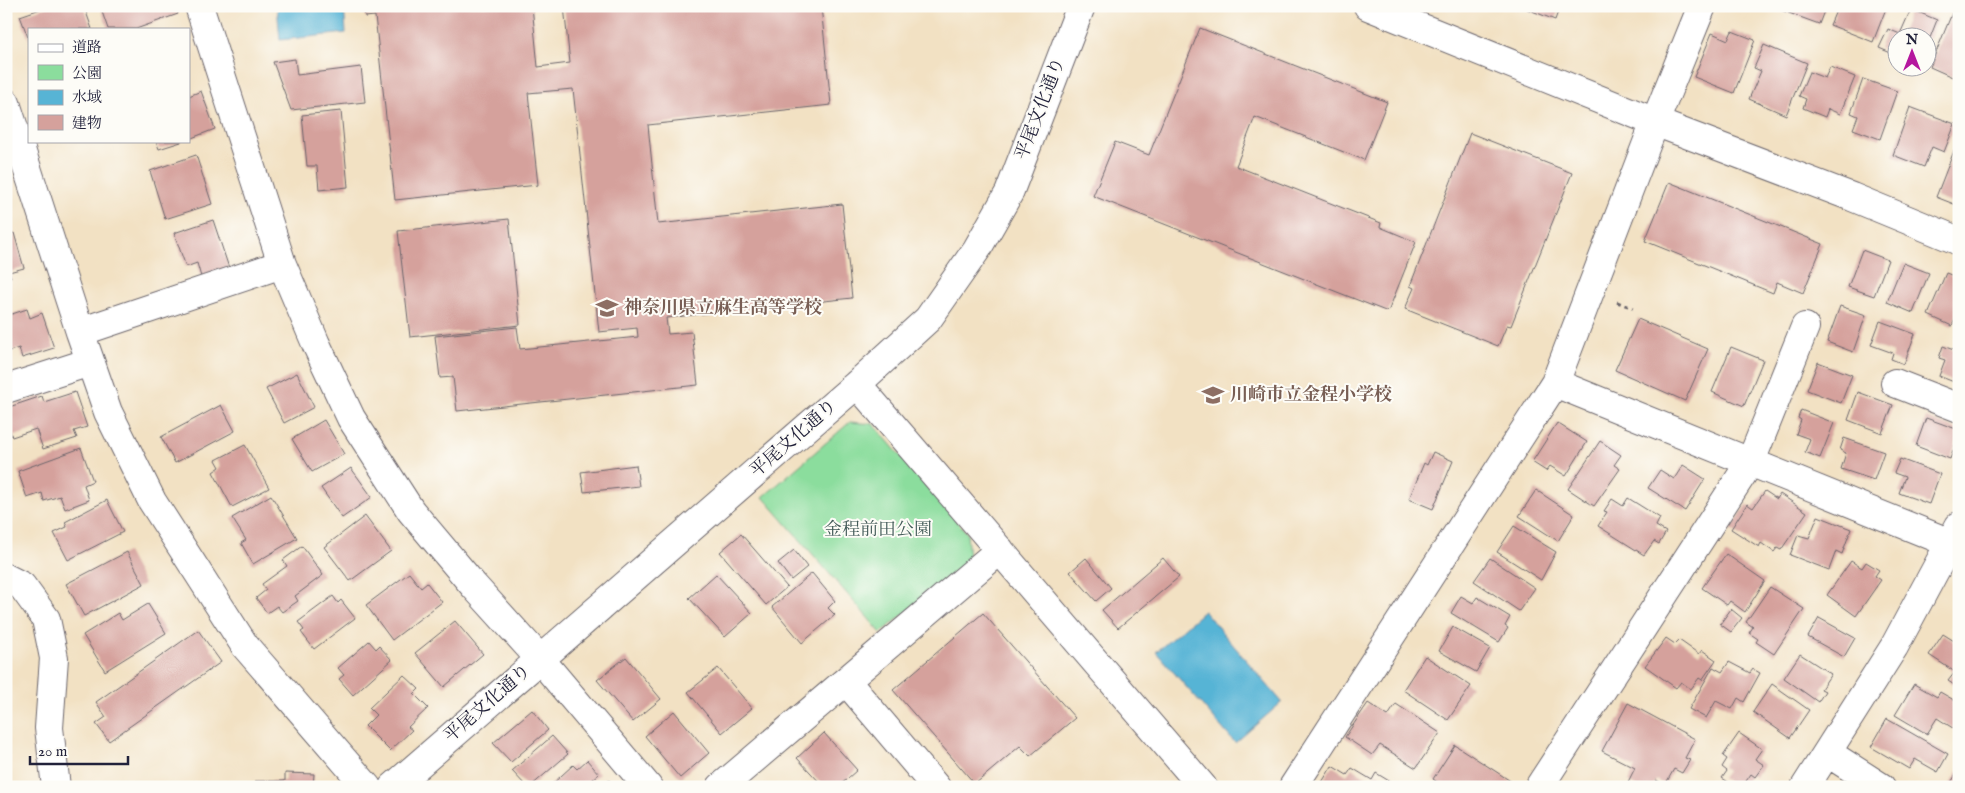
<svg xmlns="http://www.w3.org/2000/svg" width="1965" height="793" font-family="'IM FELL English','Noto Serif JP',serif">
<rect width="100%" height="100%" fill="#fdfcf7"/>
<filter id="ink" filterUnits="userSpaceOnUse"><feTurbulence type="fractalNoise" baseFrequency=".02" numOctaves="2"/><feDisplacementMap in="SourceGraphic" scale="10" xChannelSelector="R" yChannelSelector="G"/><feConvolveMatrix kernelMatrix="1 2 1 2 8 2 1 2 1" color-interpolation-filters="sRGB"/></filter>
<filter id="wash" filterUnits="userSpaceOnUse"><feTurbulence type="fractalNoise" baseFrequency=".0096" numOctaves="4" result="noise"/><feDisplacementMap in="SourceGraphic" scale="20" xChannelSelector="R" yChannelSelector="G"/><feGaussianBlur stdDeviation="1.12" result="paint"/><feColorMatrix in="noise" values="0 0 0 0 0 0 0 0 0 0 0 0 0 0 0 0 0 1.4 0 .05"/><feComposite in="paint" operator="in"/></filter>
<g filter="url(#wash)">
<rect width="100%" height="100%" fill="#f2e1c3"/>
<path fill="#8bdd9d" stroke="#56806c" d="M850 422 873 424 967 533 969 560 881 633 763 497Z"/>
<path fill="#57b4d5" stroke="#3c6b88" d="M277 6H344L346 33 280 40Z
M1204 611 1282 702 1235 743 1156 652Z"/>
<g id="blocks">
<path fill="#d5a19c" d="M49 6H84L92 29H29V40L20 16Z
M100 6H175L178 14 136 29H108Z
M364 6H532L538 67 570 63 564 6H821L831 105 648 125 658 224 842 204 852 298 666 318 668 334 692 332 698 385 457 411 453 377 440 378 435 336 517 327 520 349 638 337 637 328 599 332 573 89 528 93 538 185 395 200 375 16 365 17Z
M1528 6H1560L1555 20 1527 9Z
M1779 6H1826L1819 24 1778 9Z
M1838 6H1887L1873 42 1830 25Z
M1955 6 1959 8V80L1930 67Z
M1911 9 1937 20 1928 43V38H1898V56L1879 48 1888 29 1900 34Z
M1200 28 1387 102 1364 160 1255 117 1236 166 1381 223 1380 227 1416 242 1388 312 1093 196 1115 142 1149 155Z
M1732 31 1755 40 1734 93 1694 77 1712 33 1728 40Z
M1764 45 1807 63 1786 115 1749 99 1761 71 1754 68Z
M295 59 297 75 361 67 365 102 291 110 273 62Z
M1830 67 1855 77 1840 114 1828 109 1825 117 1803 108 1806 99 1799 96 1809 72 1825 78Z
M1863 79 1897 91 1880 139 1853 129 1858 116 1851 113Z
M201 91 215 129 189 139V96Z
M1910 107 1955 124 1944 152 1932 147 1924 167 1893 155Z
M341 111 348 187 319 190 317 166H307L302 115Z
M1470 133 1572 173 1511 326 1507 325 1498 346 1405 309 1414 288 1410 286Z
M1959 138V206L1936 197Z
M156 141H181V142L159 149Z
M196 155 212 204 165 219 150 171Z
M1669 182 1823 244 1803 293 1777 282 1773 293 1645 241Z
M509 219 520 325 410 337 398 231Z
M213 220 229 268 201 277 197 263 186 267 174 233Z
M14 233 24 268 9 272 11 277 6 279V236Z
M1862 250 1888 260 1874 296 1848 287Z
M1903 263 1929 273 1913 313 1887 302Z
M1946 273 1959 278V310L1952 326 1928 315Z
M1840 306 1866 315 1853 352 1827 342Z
M27 309 30 318 42 313 54 348 22 358 19 348 6 352V316Z
M1638 319 1708 349 1685 401 1615 370Z
M1880 321 1915 334 1904 364 1891 359 1893 353 1871 345Z
M1943 346 1959 352V384L1939 376 1945 360 1939 358Z
M1731 347 1763 360 1744 406 1712 392Z
M1818 362 1852 375 1841 403 1807 390Z
M297 373 314 407 284 423 266 389Z
M75 392 87 427 74 431 77 438 43 449 36 429 12 437 6 421V408L42 396 44 402Z
M1858 392 1893 405 1882 433 1848 420Z
M221 405 235 431 175 463 161 437Z
M1801 410 1834 423 1820 458 1805 452 1810 439 1796 434 1801 420 1798 418Z
M1926 418 1959 430V436L1950 459 1916 446Z
M324 420 344 454 312 472 292 439Z
M1557 423 1587 442 1566 476 1550 466 1546 471 1532 462Z
M1844 438 1884 452 1874 480 1841 469 1846 453 1840 450Z
M1600 441 1621 455 1614 465 1620 469 1594 506 1568 489Z
M245 445 269 488 232 507 213 472 220 467 216 460Z
M81 448 93 481 84 485 89 500 65 509 60 496 44 501 42 493 27 498 18 471Z
M1433 452 1453 461 1433 509 1409 499 1424 463 1427 465Z
M1900 459 1940 474 1929 504 1899 493 1905 477 1894 473Z
M636 465 639 486 584 492 581 472Z
M1683 465 1705 479 1685 511 1648 488 1660 470 1674 479Z
M351 468 372 497 342 518 321 488Z
M1536 490 1574 515 1558 541 1519 516Z
M1765 491 1777 499 1780 494 1807 512 1781 550 1777 548 1774 552 1761 543 1759 547 1731 529 1747 504 1753 508Z
M271 495 297 538 253 564 241 543 246 540 232 518Z
M1628 498 1660 518 1656 526 1666 532 1659 544 1654 541 1644 555 1598 526 1607 512 1604 511 1612 499 1623 506Z
M107 500 123 532 68 560 54 533 67 527 65 522Z
M365 516 391 551 350 581 324 547Z
M1818 516 1851 529 1842 554 1836 551 1829 570 1790 555 1798 535 1809 538Z
M1514 526 1556 552 1541 580 1497 552Z
M741 534 787 587 766 605 720 552Z
M302 546 323 575 295 596 298 601 282 612 277 606 267 613 256 598 266 590 262 584 287 566 283 560Z
M794 550 807 567 791 580 778 563Z
M127 552 144 584 84 616 66 584Z
M1726 554 1765 581 1745 612 1730 601 1727 605 1702 588Z
M1086 558 1111 588 1096 601 1070 572Z
M1163 558 1179 577 1118 628 1102 610Z
M1490 558 1535 588 1519 611 1474 581Z
M1851 561 1862 568 1866 562 1879 570 1875 576 1881 580 1856 616 1827 595Z
M409 573 421 588 427 583 442 602 392 640 366 605Z
M812 573 835 601 828 608 835 615 802 643 772 607Z
M716 574 752 613 725 637 689 598Z
M1770 587 1804 609 1774 654 1756 642 1758 639 1749 633 1753 627 1746 622Z
M333 596 338 603 341 600 355 618 314 649 301 632 304 630 298 622Z
M1461 596 1473 603 1477 597 1510 617 1505 626 1508 628 1499 642 1451 613Z
M148 604 166 633 105 671 83 635 118 613 122 620Z
M1731 609 1742 618 1731 632 1720 624Z
M983 613 1075 718 1030 756 1020 746 975 784 893 690Z
M1819 618 1855 638 1844 657 1808 637Z
M455 621 483 654 444 687 415 653Z
M1453 627 1490 648 1476 672 1439 651Z
M198 630 221 662 109 741 96 724 106 717 96 702Z
M1943 634 1959 644V688L1948 681 1955 672 1929 655Z
M1666 638 1675 644 1679 640 1699 654 1702 650 1716 660 1702 680 1699 678 1691 689 1681 682 1676 688 1645 666Z
M369 641 376 649 379 646 392 660 353 695 339 679 344 675 338 668Z
M1800 654 1831 674 1821 689 1825 691 1818 702 1784 678Z
M1425 656 1471 686 1448 720 1403 690Z
M626 657 661 699 633 722 597 680Z
M1729 662 1750 673 1753 669 1760 673 1744 702 1738 698 1732 709 1716 701 1706 718 1689 709 1713 667 1722 672Z
M718 668 752 708 722 733 688 692Z
M404 675 419 689 414 694 428 708 408 727 412 730 390 751 365 726 376 715 369 708Z
M1772 684 1809 710 1790 738 1753 712Z
M1914 684 1937 697 1940 692 1959 703V732L1937 718 1927 734 1895 715Z
M1368 703 1388 716 1396 704 1440 733 1416 768 1380 745 1372 755 1345 737Z
M1628 703 1695 739 1685 758 1690 760 1682 773 1674 769 1665 785 1656 780 1652 787H1637L1628 782 1635 768 1602 751Z
M532 710 548 730 511 762 493 743Z
M674 711 709 753 680 778 645 736Z
M1887 719 1948 754 1938 772 1915 759 1909 769 1871 747Z
M824 733 857 770 838 787H824L797 758Z
M1739 733 1762 749 1755 759 1764 765 1755 777 1751 774 1742 787H1736L1722 778 1727 771 1722 767 1727 759 1723 756Z
M552 736 568 754 530 787H527L512 771Z
M1455 745 1512 782 1509 787H1444L1433 779Z
M587 760 599 774 584 787H549L573 765 577 769Z
M1332 766 1347 775 1352 768 1372 780 1376 773 1399 787H1319Z
M1959 770V787H1948Z
M285 773 314 774 313 787H256V781H285Z
M609 780 614 787H601Z"/>
</g>
</g>
<g filter="url(#ink)">
<use href="#blocks" fill-opacity="0" stroke="#6b656b" stroke-width="1"/>
<g fill="none" stroke-linecap="round" stroke-linejoin="round">
<g stroke="#6b656b" stroke-width="30">
<path id="minor" d="M199 6 282 264 316 344 351 418 411 511 474 586 540 659 648 787
M1368 6 1655 122 1852 197 1959 241
M6 103 80 332 108 412 152 501 245 646 367 787
M80 332 282 264
M1555 383 1950 543
M1895 383 1959 408
M857 384 1203 787
M6 389 90 362
M6 578 22 586 46 619 54 658 49 728 56 787
M846 681 936 787
M1828 753 1881 787
M393 787 857 384 928 319 977 249 1009 193 1081 6
M721 787 1000 550
M1293 787 1555 383 1655 122 1702 6
M1539 787 1751 461 1805 327
M1805 787 1894 647 1959 526"/>
</g>
<path stroke="#6b656b" stroke-width="3" stroke-dasharray="4 4" stroke-linecap="butt" d="M1617 302 1633 308"/>
<use href="#minor" stroke="#fff" stroke-width="28"/>
</g>
</g>
<defs>
<g id="school-bare" transform="scale(1.725)"><path d="M0-5L7-2L0 1L-7-2ZM-4 1L0 2.5L4 1V4Q0 6-4 4Z" fill="#8d6e63" stroke="#fdfcf7" stroke-width="2.5" paint-order="stroke"/></g>
</defs>
<g fill-rule="evenodd">
<use href="#school-bare" x="607" y="308"/>
<use href="#school-bare" x="1213" y="395"/>
</g>
<g text-anchor="middle" dominant-baseline="central" stroke-width="4" stroke-linejoin="round" paint-order="stroke">
<g font-size="18" fill="#22223b" stroke="#fdfcf7">
<text transform="translate(1041 109) rotate(-69)">平尾文化通り</text>
<text transform="translate(794 439) rotate(-41)">平尾文化通り</text>
<text transform="translate(488 704) rotate(-41)">平尾文化通り</text>
</g>
<g font-size="18" font-weight="bold" fill="#785e54" stroke="#fdfcf7" text-anchor="start">
<text x="624" y="308">神奈川県立麻生高等学校</text>
<text x="1230" y="395">川崎市立金程小学校</text>
</g>
<g font-size="18" fill="#425a58" stroke="#fdfcf7">
<text x="878" y="530">金程前田公園</text>
</g>
</g>
<rect width="1965" height="793" fill="none" stroke="#fdfcf7" stroke-width="25"/>
<rect x="28" y="28" width="162" height="115" fill="#fdfcf7" stroke="#a5a5ac"/>
<rect x="38" y="44" width="25" height="8" fill="#ffffff" stroke="#a5a5ac"/>
<text x="72" y="52" font-size="15" fill="#22223b">道路</text>
<rect x="38" y="65" width="25" height="15" fill="#8bdd9d" stroke="#a5a5ac"/>
<text x="72" y="78" font-size="15" fill="#22223b">公園</text>
<rect x="38" y="90" width="25" height="15" fill="#57b4d5" stroke="#a5a5ac"/>
<text x="72" y="102" font-size="15" fill="#22223b">水域</text>
<rect x="38" y="115" width="25" height="15" fill="#d5a19c" stroke="#a5a5ac"/>
<text x="72" y="128" font-size="15" fill="#22223b">建物</text>
<g transform="translate(1912 52)"><circle r="24" fill="#fdfcf7" stroke="#a5a5ac"/>
<path d="M0-4L9 19L0 12L-9 19Z" fill="#b5179e"/>
<text y="-8" font-size="14" font-weight="bold" text-anchor="middle" fill="#22223b">N</text>
</g>
<path d="M30 756v8h98v-8" fill="none" stroke="#22223b" stroke-width="2.5"/>
<text x="38" y="756" font-size="15" fill="#22223b" stroke="#fdfcf7" stroke-width="4" paint-order="stroke">20 m</text>
</svg>
